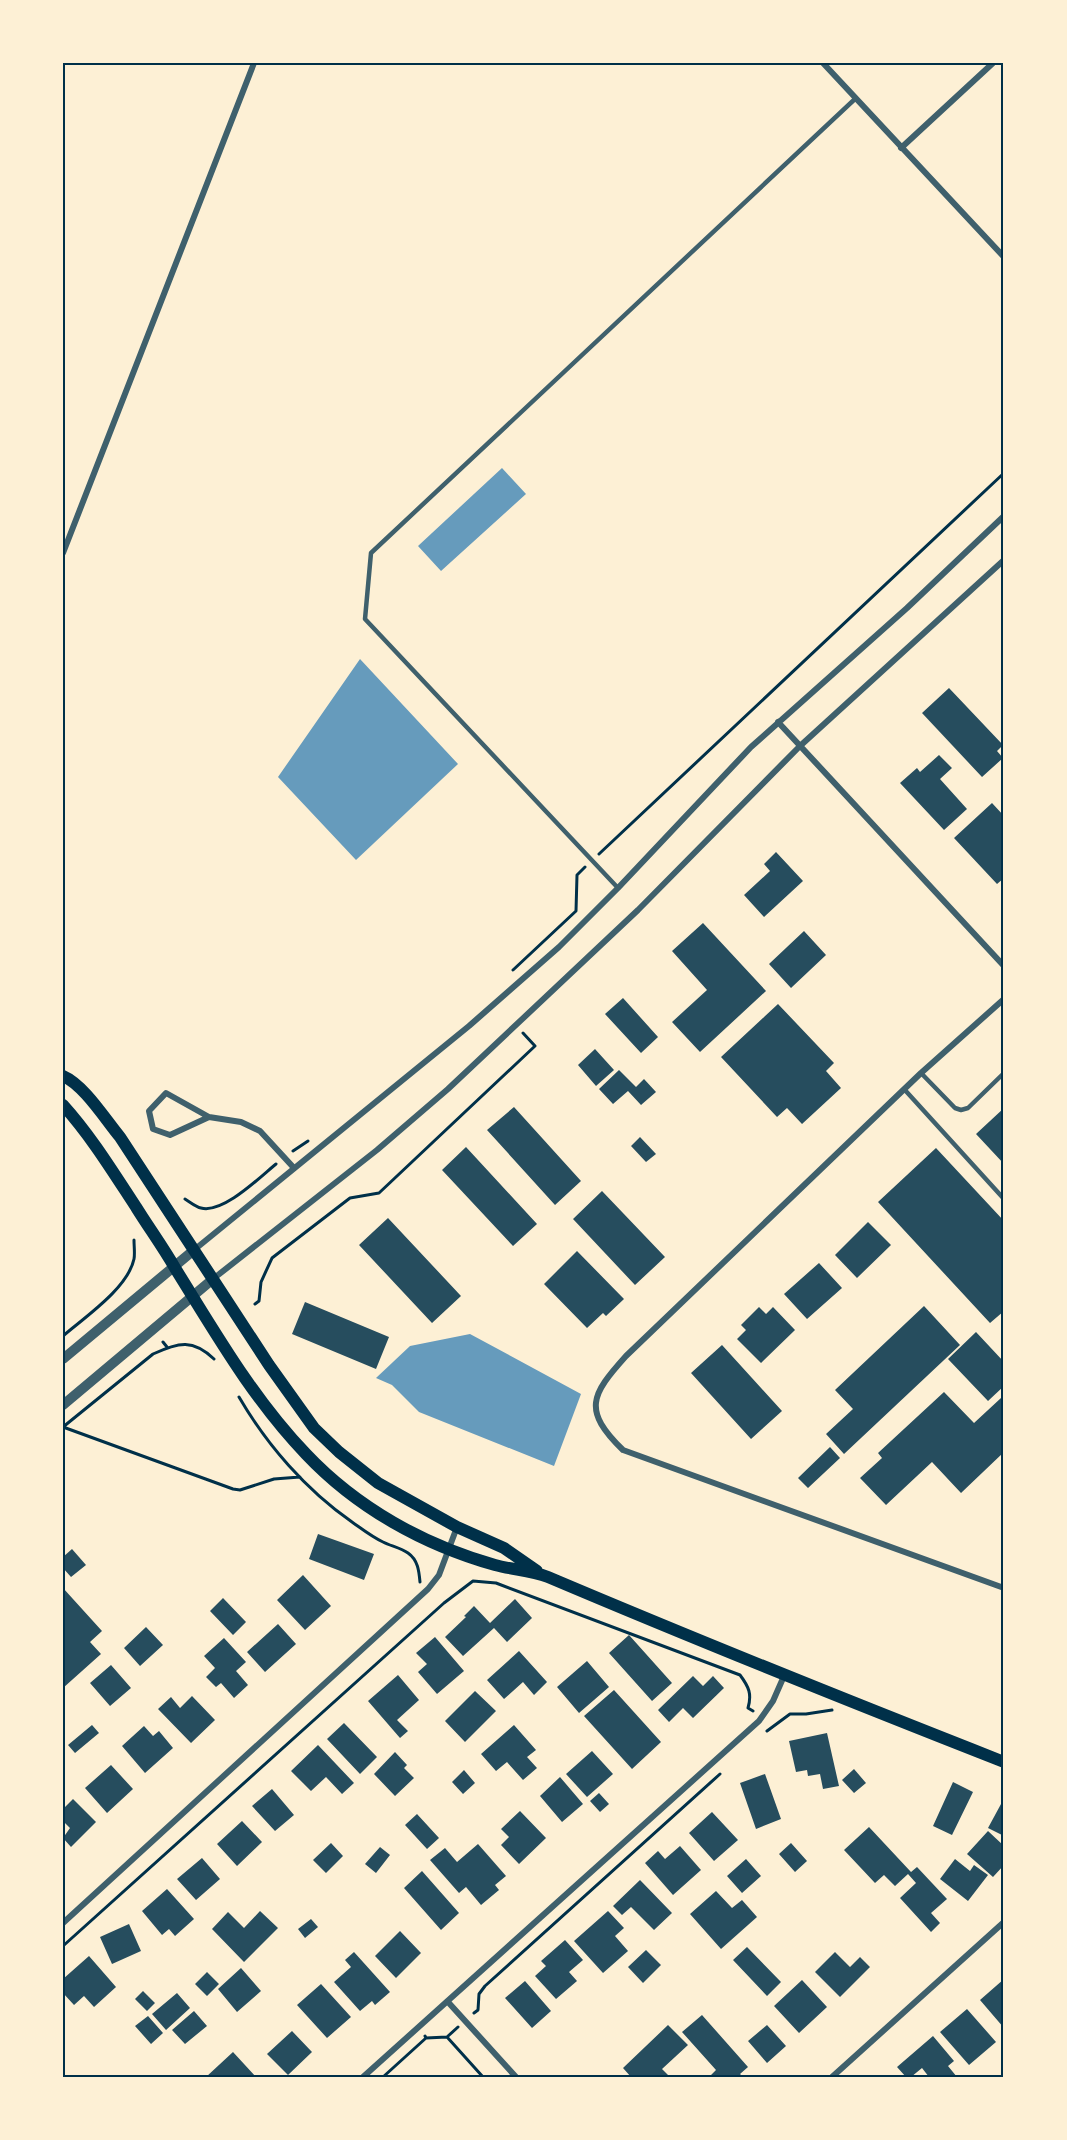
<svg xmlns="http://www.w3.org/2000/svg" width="1067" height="2140" font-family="Helvetica,sans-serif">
<rect width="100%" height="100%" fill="#fdf0d5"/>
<path fill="#669bbc" d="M502 468 526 494 441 571 418 546Z
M360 659 458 764 356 860 278 777Z
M470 1334 581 1394 554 1466 419 1412 392 1385 376 1378 410 1346Z"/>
<path fill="#264d5e" d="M949 688 1003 745 997 751 1003 758 982 777 922 713Z
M939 755 952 768 940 779 967 809 944 830 900 783 917 768 920 772Z
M992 803 1004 816V878L997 884 954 838Z
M776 852 803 881 764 917 744 895 770 871 764 864Z
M703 923 766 991 700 1052 672 1022 707 990 672 951Z
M804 931 826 955 791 988 769 964Z
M623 998 658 1037 641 1053 605 1014Z
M778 1004 834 1063 826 1071 841 1088 802 1124 787 1108 777 1117 721 1057Z
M595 1049 614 1070 596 1086 578 1065Z
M619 1070 636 1087 644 1079 656 1092 641 1105 628 1091 613 1104 599 1089Z
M514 1107 581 1181 555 1205 487 1130Z
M1004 1108V1164L976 1134Z
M640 1137 656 1154 646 1162 631 1146Z
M466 1147 537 1224 513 1246 442 1170Z
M936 1148 1004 1221V1311L990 1323 878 1202Z
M602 1191 665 1257 635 1285 573 1219Z
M388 1218 461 1296 432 1323 359 1245Z
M868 1222 891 1245 857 1278 835 1255Z
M577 1251 624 1299 606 1316 603 1313 587 1328 544 1284Z
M819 1263 842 1288 807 1319 784 1294Z
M305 1302 389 1337 376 1369 292 1334Z
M924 1306 960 1345 844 1454 826 1434 853 1409 835 1390Z
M759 1307 766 1314 773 1307 795 1330 761 1363 737 1339 746 1330 741 1325Z
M976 1332 1004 1362V1386L988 1401 948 1359Z
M722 1345 782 1411 751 1439 691 1373Z
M944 1392 974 1423 1001 1398 1004 1402V1452L961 1493 932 1462 886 1505 860 1478 882 1458 878 1453Z
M830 1447 840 1458 808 1488 798 1478Z
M318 1534 374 1554 364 1580 309 1559Z
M72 1549 86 1565 71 1577 63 1568V1557Z
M303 1575 331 1606 305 1630 277 1600Z
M63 1588 102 1631 90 1642 101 1654 63 1688Z
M223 1598 246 1622 233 1635 210 1611Z
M515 1599 532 1618 507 1642 494 1628 463 1656 445 1637 466 1617 464 1616 474 1606 490 1623Z
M278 1624 296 1644 265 1672 247 1652Z
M146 1627 163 1645 140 1666 124 1648Z
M629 1635 672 1683 652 1701 609 1653Z
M435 1637 464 1671 437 1694 418 1672 427 1664 416 1653Z
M224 1638 246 1662 236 1671 248 1685 234 1698 221 1683 216 1687 206 1677 215 1668 204 1656Z
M519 1651 547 1682 534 1695 523 1682 504 1699 487 1680Z
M587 1661 609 1687 579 1713 557 1687Z
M111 1665 131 1688 110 1706 90 1683Z
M398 1675 419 1700 397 1720 408 1731 400 1738 368 1701Z
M693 1676 703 1686 713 1676 724 1688 693 1718 683 1708 669 1722 658 1710Z
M614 1690 661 1742 632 1769 584 1716Z
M475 1691 496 1711 465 1742 445 1721Z
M192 1696 215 1720 191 1743 158 1709 171 1697 180 1708Z
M344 1723 377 1757 360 1774 327 1739Z
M92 1725 99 1733 75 1753 68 1745Z
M514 1725 536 1750 527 1757 537 1768 523 1780 507 1762 496 1771 481 1754Z
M144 1726 153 1736 159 1731 173 1748 145 1773 122 1746Z
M827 1733 839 1786 823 1789 820 1774 808 1776 807 1770 796 1772 789 1741Z
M318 1745 354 1783 342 1794 326 1777 311 1791 291 1771Z
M592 1751 613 1774 587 1797 566 1774Z
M395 1752 407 1765 404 1768 414 1778 395 1796 374 1774Z
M111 1765 133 1789 107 1813 85 1788Z
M854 1769 866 1783 854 1793 842 1780Z
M464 1770 475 1783 463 1794 452 1782Z
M765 1774 781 1819 756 1829 740 1783Z
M560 1777 583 1804 562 1822 540 1796Z
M953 1782 973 1792 952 1835 933 1826Z
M272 1789 294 1815 275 1831 252 1806Z
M599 1793 609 1804 600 1812 590 1801Z
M73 1799 96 1822 71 1847 63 1838 70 1828 63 1821V1809Z
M1001 1804 1004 1806V1836L988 1828Z
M520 1811 546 1838 519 1864 501 1845 509 1837 501 1829Z
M712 1812 738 1840 714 1861 689 1833Z
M417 1814 439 1838 427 1849 405 1825Z
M242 1821 262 1842 237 1866 217 1844Z
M869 1827 911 1872 917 1867 947 1899 931 1913 940 1923 931 1932 900 1898 916 1883 908 1874 895 1886 884 1875 875 1883 844 1850Z
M988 1831 1004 1846V1865L993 1877 967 1854Z
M331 1843 343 1856 326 1873 313 1860Z
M791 1843 807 1861 795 1872 779 1854Z
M478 1844 506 1876 495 1885 499 1890 481 1905 466 1887 459 1893 430 1860 445 1848 457 1862Z
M680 1846 701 1870 673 1895 645 1863 658 1851 665 1859Z
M380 1847 390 1855 376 1873 365 1864Z
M202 1858 220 1879 196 1900 177 1879Z
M746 1859 761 1876 742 1893 727 1876Z
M955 1859 970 1871 974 1865 988 1875 968 1901 940 1879Z
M422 1871 459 1913 441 1930 404 1888Z
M640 1880 672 1913 654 1930 631 1907 622 1915 613 1906Z
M167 1889 194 1919 175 1936 169 1929 162 1935 142 1911Z
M716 1891 732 1908 742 1900 757 1917 721 1949 690 1914Z
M260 1911 278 1928 244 1962 212 1929 228 1912 244 1928Z
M608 1911 624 1928 615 1936 628 1951 603 1973 574 1941Z
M311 1919 318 1927 305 1938 298 1929Z
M129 1924 141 1951 112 1964 100 1937Z
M400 1931 421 1953 396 1978 375 1956Z
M565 1940 583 1960 569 1972 577 1981 556 1999 535 1976 546 1966 541 1961Z
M747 1947 781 1982 767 1996 733 1960Z
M646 1950 661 1965 643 1983 628 1967Z
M354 1952 390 1992 375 2005 372 2001 360 2011 334 1982 351 1967 345 1960Z
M835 1952 850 1967 860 1957 870 1967 840 1997 815 1972Z
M89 1956 116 1987 94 2007 84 1996 74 2005 63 1993V1979Z
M241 1968 261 1991 237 2012 218 1989Z
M207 1972 219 1984 207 1996 195 1984Z
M1004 1979V2028L980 2000Z
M802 1980 827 2007 799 2033 774 2006Z
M525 1981 551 2011 532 2028 505 1998Z
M321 1984 351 2017 327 2038 297 2005Z
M143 1991 155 2003 147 2011 135 1999Z
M177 1993 190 2008 166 2030 152 2014Z
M967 2009 996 2042 969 2065 940 2032Z
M194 2011 207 2026 185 2044 172 2030Z
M702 2015 748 2067 740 2074 743 2077H709L716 2070 682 2032Z
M148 2016 163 2033 151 2044 135 2026Z
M668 2025 688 2045 662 2069 670 2077H631L623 2068Z
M767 2025 786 2046 767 2063 748 2041Z
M292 2031 312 2052 288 2075 267 2054Z
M933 2036 954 2061 948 2066 957 2077H929L922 2068 911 2077H906L897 2067Z
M233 2052 256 2077H206Z"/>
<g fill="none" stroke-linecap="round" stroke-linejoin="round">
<path stroke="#003049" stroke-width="3" d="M599 854 1004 473
M513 970 576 911 577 875 585 867
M293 1151 308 1141
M185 1199C190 1202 196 1207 201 1208 223 1214 260 1177 276 1164
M255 1304 259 1301 261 1282 272 1258 350 1198 379 1193 535 1046 523 1033
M63 1336C85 1317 128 1288 134 1259 135 1254 134 1246 134 1240
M163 1342 167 1347
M239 1397C267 1445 306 1490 352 1522 362 1529 372 1537 383 1542 391 1546 401 1548 408 1553 418 1560 419 1571 420 1582
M63 1427 153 1354C179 1342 193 1339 214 1359
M63 1427 233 1489 240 1490 274 1479 300 1477
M767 1731 790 1714H806L832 1710
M63 1946 444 1603 473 1581 496 1583 740 1675C749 1687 752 1694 748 1708L753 1711
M474 2013 478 2010 479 1994 485 1986 720 1774
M425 2036 426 2038 447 2037 458 2027
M447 2037 483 2077
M383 2077 426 2038"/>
<path stroke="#3f606c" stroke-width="4.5" d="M618 888 365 619 371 553 856 98
M921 1073 955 1108 961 1110 968 1108 1004 1073
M904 1089 1004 1199"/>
<path stroke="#3f606c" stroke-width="6" d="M823 63 1004 257
M901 148 993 63
M63 553 254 63
M778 722 1004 966
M1004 999 921 1073 626 1356C591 1395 582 1410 623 1450L1004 1588
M209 1117 170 1135 153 1129 149 1111 166 1093 209 1117 241 1122 260 1131 294 1168
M194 1250 469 1026 559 947 618 888 751 747 907 608 1004 516
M213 1279 377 1150 448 1089 638 910 800 746 1004 560
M63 1923 428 1589 439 1575 457 1527
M448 2002 516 2077
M363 2077 759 1721 773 1701 784 1676
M832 2077 1004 1922"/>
<path stroke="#3f606c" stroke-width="10" d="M63 1359 194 1250
M63 1405 213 1279"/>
<path stroke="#003049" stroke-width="12" d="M63 1076C84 1085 105 1119 120 1137L269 1365 314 1428 339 1452 378 1483 457 1527 504 1548 537 1571
M63 1105C91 1136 113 1172 136 1207 149 1228 163 1247 175 1268 215 1332 253 1399 306 1454 357 1508 424 1545 495 1565 513 1570 531 1570 548 1577 699 1641 851 1702 1004 1762"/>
</g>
<rect width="1067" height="2140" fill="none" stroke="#fdf0d5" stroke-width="129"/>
<rect x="64" y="64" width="938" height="2012" fill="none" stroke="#003049" stroke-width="2"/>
</svg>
